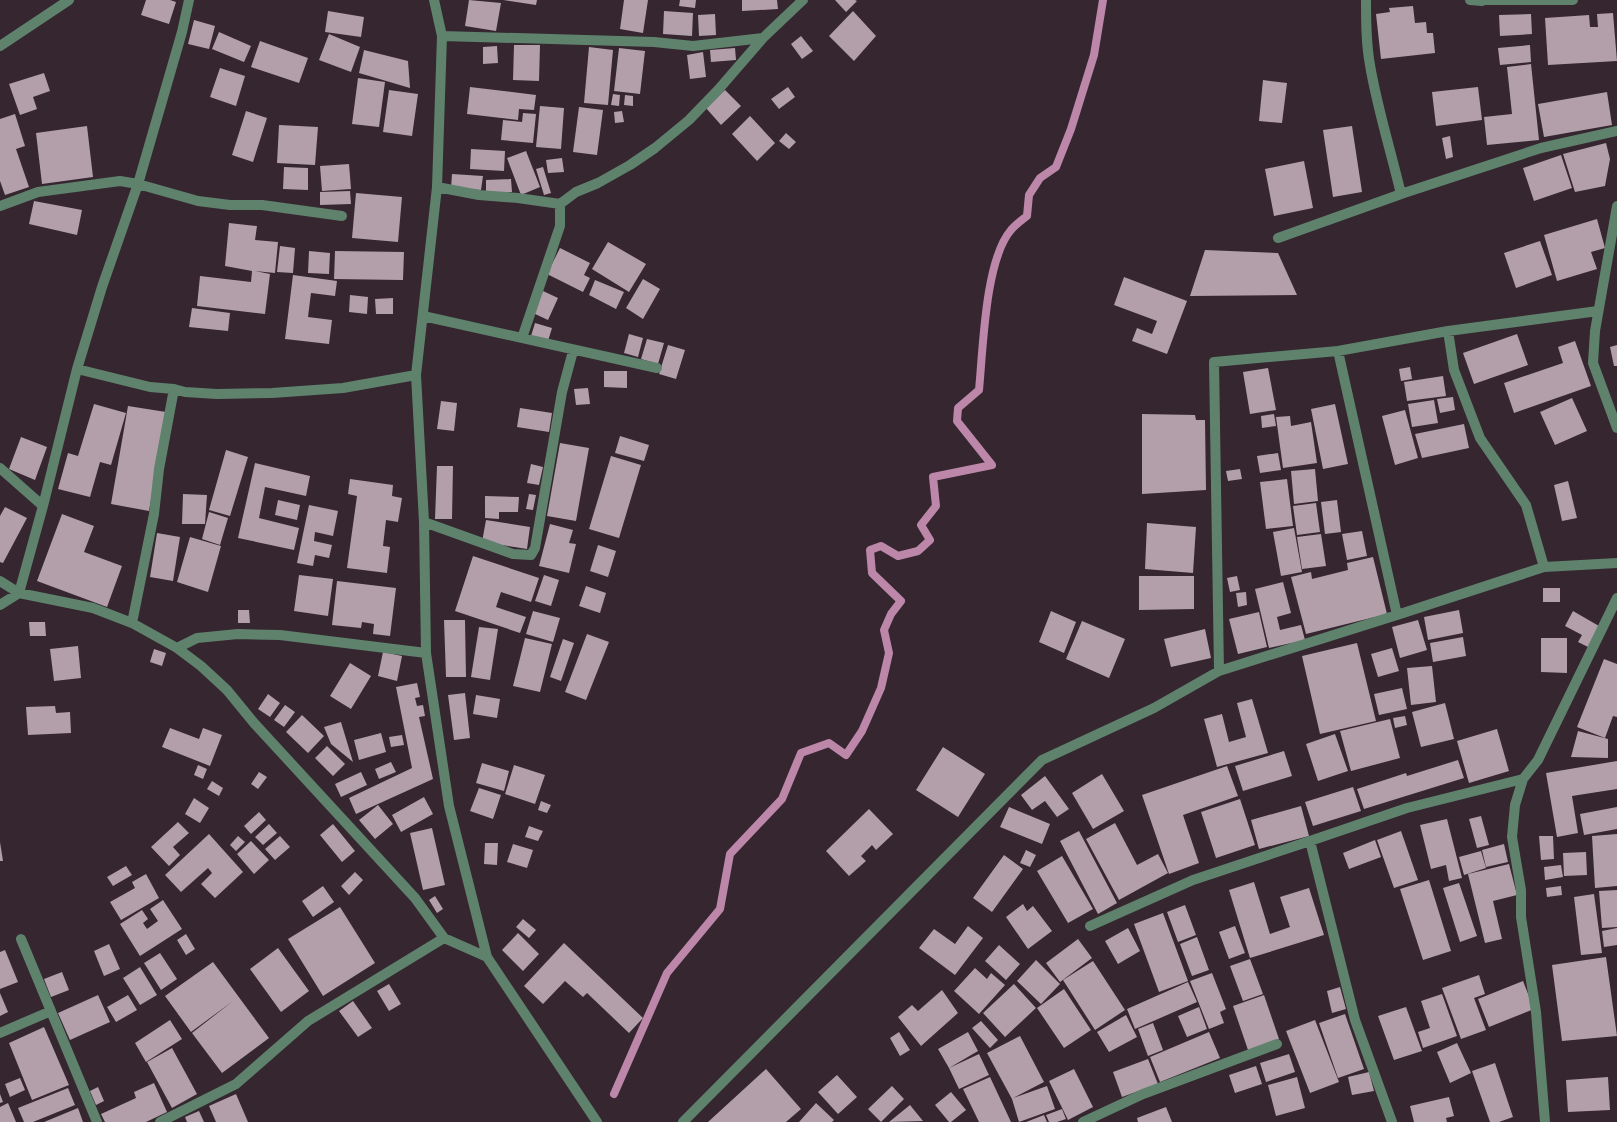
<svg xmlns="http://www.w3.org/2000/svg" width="1617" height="1122" font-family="'PT Sans Narrow',sans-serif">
<rect width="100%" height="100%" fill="#352630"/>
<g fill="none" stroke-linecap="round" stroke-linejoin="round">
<path stroke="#bd87aa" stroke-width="8" d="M614 1094 667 973 720 909 730 854 782 799 801 753 829 743 846 755 862 731 881 688 889 653 884 630 891 614 901 601 872 573 870 550 881 546 898 556 918 551 930 540 921 525 936 506 933 477 992 465 957 421 958 408 979 390C983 350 985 260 1011 230 1015 225 1022 220 1027 216L1029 195 1040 178 1056 167 1071 129 1094 55 1103 0"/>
</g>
<path fill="#b29faa" d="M146 0H170L176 2 169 24 141 15Z
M469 0 501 3 496 31 465 26Z
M503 0H537L536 5Z
M624 0H648L643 33 620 29Z
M680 0H696L695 8 679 6Z
M742 0H777L778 9 742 11Z
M835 0H855L857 1 846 12Z
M1413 6 1415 23 1426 22 1427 33H1433L1435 53 1381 59 1376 14 1390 12 1389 8Z
M328 11 364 17 361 37 325 32Z
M664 11 693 13 692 36 663 34Z
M853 11 876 36 854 61 829 36Z
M1613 13 1617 61 1548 65 1545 18 1589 15 1590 27H1598L1597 14Z
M715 14 716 35 699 36 698 15Z
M1531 14 1532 34 1500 36 1499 15Z
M194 20 215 26 209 49 188 44Z
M219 32 251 46 244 62 212 49Z
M329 34 360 47 351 72 319 60Z
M801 36 813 51 802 59 791 44Z
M260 41 308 58 299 83 251 67Z
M514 45H540L539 81 513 80Z
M1530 45 1531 62 1500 65 1498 48Z
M497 46 498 63 483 64V47Z
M589 47 613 50 608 105 584 103Z
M619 48 645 51 640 94 614 91Z
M735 48 736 60 711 62 710 50Z
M364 50 408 61 410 88 359 73Z
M703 52 706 77 690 79 687 55Z
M1531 64 1539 140 1487 145 1484 117 1512 114 1507 67Z
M220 68 245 76 236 106 210 97Z
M44 73 50 91 33 97 37 109 20 115 9 84Z
M358 78 385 82 379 127 352 124Z
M1263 80 1287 83 1282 123 1259 121Z
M470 87 536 95 534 110 519 109 518 120 467 114Z
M788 87 795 97 779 109 771 99Z
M1478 87 1482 120 1436 126 1432 92Z
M389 90 418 94 412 136 383 132Z
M725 90 741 106 721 125 706 108Z
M1607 92 1612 125 1544 137 1538 104Z
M613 94 620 95 619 106 611 105Z
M625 95 633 96V106L624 105Z
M540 106 564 108 561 149 536 147Z
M579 107 603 110 597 155 573 152Z
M246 111 267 118 253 162 232 155Z
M622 111 624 122 615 123 614 112Z
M523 113 536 114 533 143 501 140 503 120 522 122Z
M15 114 25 146 16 149 29 187 5 195 0 181V119Z
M750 116 775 143 757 161 732 134Z
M279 125 318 127 315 165 277 163Z
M87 126 93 177 42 184 36 133Z
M1352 126 1362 192 1333 197 1323 130Z
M786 133 796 142 789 149 779 141Z
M1450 136 1453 157 1446 159 1442 138Z
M1606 143 1610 159 1605 186 1575 192 1563 154Z
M471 149 505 151 504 171 470 169Z
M526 151 540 187 521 195 507 158Z
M1561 155 1572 188 1534 201 1523 168Z
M562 158 564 172 548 173 546 160Z
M1304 161 1313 208 1274 216 1265 169Z
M349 164 351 189 322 191 320 166Z
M284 167 308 168V190L283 189Z
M543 167 551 193 544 195 536 169Z
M452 174 483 176 481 190 451 188Z
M511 179 512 192 486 194V180Z
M350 191 351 204 320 205V192Z
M356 193 402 197 398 242 352 238Z
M34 201 82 210 77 235 29 224Z
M1597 219 1605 248 1591 252 1597 269 1557 281 1544 235Z
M229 223 257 226 255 240 278 242 275 273 255 271 270 274 265 314 197 306 200 276 251 282 252 271 225 266Z
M1540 241 1552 275 1516 288 1504 253Z
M608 242 646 264 629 292 592 269Z
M280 246 295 248 293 273 277 272Z
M560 248 590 263 584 275 590 278 583 292 547 274Z
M1205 250 1278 253 1297 295 1190 296Z
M309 251 330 253 329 274 308 273Z
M335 251 404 252 403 280 334 279Z
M293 275 337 281 335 296 311 293 308 317 332 320 329 344 285 339Z
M1124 277 1187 301 1167 354 1132 341 1137 328 1152 334 1157 321 1114 305Z
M643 279 660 289 643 319 626 308Z
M595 280 624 292 616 309 589 295Z
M543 291 558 298 548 320 533 313Z
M350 295 368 297 367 314 349 312Z
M393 298V314H376L375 299Z
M192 308 230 313 228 331 189 327Z
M535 323 552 328 548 341 531 336Z
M629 334 643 338 638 357 624 353Z
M1517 334 1528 365 1474 384 1463 353Z
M647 339 664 343 658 364 641 359Z
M1575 341 1591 386 1514 413 1504 383 1563 363 1558 347Z
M668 345 685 350 676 379 659 374Z
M1617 345V366H1614L1610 347Z
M1410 367 1412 379 1401 381 1399 369Z
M1268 368 1276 410 1250 414 1243 372Z
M604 371H627V388L604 387Z
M1443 376 1446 396 1407 401 1404 382Z
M588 388 590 404 576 405 574 389Z
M1453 397 1455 410 1440 413 1437 399Z
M1572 398 1587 431 1555 445 1540 412Z
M1434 400 1438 423 1412 427 1408 404Z
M441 401 457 403 454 431 437 429Z
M94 404 126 413 111 465 100 462 90 497 58 489 68 453 78 456Z
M1335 404 1348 464 1323 469 1311 409Z
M128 406 166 412 149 511 111 504Z
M520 408 552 413 549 432 517 427Z
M1405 410 1418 458 1395 465 1382 416Z
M1142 414 1195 415 1196 420H1205L1206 490 1142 494Z
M1274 414 1276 426 1262 428 1261 416Z
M1290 416 1291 426 1311 422 1317 463 1283 468 1276 417Z
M1464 424 1469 448 1422 458 1415 434Z
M620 436 649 445 644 461 615 453Z
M21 437 47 447 35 480 9 469Z
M560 443 589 448 576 521 547 516Z
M226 450 248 457 230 516 209 510Z
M1278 453 1281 470 1260 473 1257 456Z
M611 456 641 465 619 538 589 529Z
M255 463 310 476 306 496 265 487 259 518 299 528 294 550 238 538Z
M531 464 543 467 539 485 527 483Z
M437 466H453L452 519H435Z
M1240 469 1242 479 1228 481 1226 471Z
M1315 469 1318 501 1294 504 1291 471Z
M350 479 393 485 392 496 402 498 398 522 386 520 383 546 390 547 387 573 347 568 357 496 348 494Z
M1287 479 1293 526 1266 529 1260 482Z
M1568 481 1577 518 1562 521 1554 485Z
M183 494 207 495 205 524H182Z
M529 494 536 495 533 510 526 509Z
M485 496 519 497 518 512H499V519L485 518Z
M278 500 300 505 297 520 275 515Z
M1337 500 1341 532 1325 534 1321 502Z
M1316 503 1320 532 1297 535 1293 506Z
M309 505 338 511 333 536 315 532 314 541 332 545 329 558 315 555 313 566 297 563Z
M5 507 27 518 3 563 0 562V516Z
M209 512 228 518 220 545 202 539Z
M62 514 94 526 84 552 122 566 107 607 37 581Z
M486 520 530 527 527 549 482 542Z
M1147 523 1196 527 1193 573 1145 569Z
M550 524 573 530 569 543 576 544 569 573 539 566Z
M1294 528 1302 572 1281 576 1273 532Z
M1362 531 1367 556 1347 560 1342 534Z
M157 533 180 537 173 581 150 577Z
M1321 534 1326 566 1302 569 1297 537Z
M190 537 221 546 208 592 177 582Z
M598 545 616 551 608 577 590 571Z
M473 556 539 578 531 602 501 592 496 607 526 617 520 633 455 611Z
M1373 557 1387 614 1306 634 1291 577 1311 572 1312 579 1348 570 1347 563Z
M299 575 333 579 328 616 294 611Z
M544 575 559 580 551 606 535 601Z
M1139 576H1194V609L1139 610Z
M1237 576 1240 590 1230 592 1227 578Z
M337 581 396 588 390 636 373 634 374 624 362 622 361 628 332 625Z
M1283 582 1291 613 1277 617 1280 630 1301 625 1305 640 1269 648 1255 589Z
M586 586 606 593 600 613 579 606Z
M1543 588H1560V602H1543Z
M1246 592 1247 605 1238 607 1236 593Z
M238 610H249L250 623H238Z
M1459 610 1463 633 1428 640 1424 617Z
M533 611 560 618 553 642 526 634Z
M1051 611 1076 622 1064 653 1039 642Z
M1573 611 1599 626 1588 647 1578 642 1582 635 1565 626Z
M1259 612 1267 647 1238 654 1229 619Z
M444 620H465L466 677H446Z
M1418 620 1427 650 1400 658 1392 627Z
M1082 621 1125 639 1109 678 1066 659Z
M29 622H45L46 636H30Z
M479 627 498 629 490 680 471 677Z
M1205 629 1211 658 1171 667 1164 639Z
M587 634 609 642 586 700 565 692Z
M1463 637 1466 656 1433 662 1430 643Z
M525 638 552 644 540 692 513 686Z
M1541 638H1567V673L1541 672Z
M563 639 574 643 561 681 550 677Z
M1357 643 1376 721 1320 734 1302 656Z
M78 646 81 678 54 681 50 649Z
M1392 648 1399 671 1378 677 1371 654Z
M154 649 166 653 162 666 150 662Z
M383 652 402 656 397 681 378 676Z
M1604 659 1617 664V717L1613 716 1605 738 1577 727Z
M350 663 371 676 351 709 330 696Z
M1432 666 1436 702 1411 705 1407 668Z
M417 683 420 697 415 698 417 706 423 705 425 716 419 717 433 779 356 814 349 798 412 768 396 687Z
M1402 688 1407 709 1379 715 1374 694Z
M465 693 470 738 454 740 448 695Z
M268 694 280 703 270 717 258 709Z
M476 695 500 699 497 718 473 714Z
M1252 699 1268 753 1217 767 1204 719 1222 714 1229 742 1246 737 1237 703Z
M1445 703 1454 739 1421 747 1412 712Z
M285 705 295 712 284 727 274 720Z
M55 706 56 713 70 712 71 733 28 735 26 707Z
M302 715 324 736 308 753 286 732Z
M1405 716 1407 725 1395 728 1393 718Z
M1390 719 1400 758 1351 771 1340 731Z
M341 722 353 762 331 744 324 727Z
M170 728 199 739 203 728 222 735 210 766 162 747Z
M1497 729 1509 771 1469 783 1457 741Z
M1578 731 1608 739V758L1571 757Z
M381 733 386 752 359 760 354 740Z
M1335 734 1348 771 1318 781 1306 744Z
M402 735 404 745 391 747 389 737Z
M327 746 345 764 333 776 315 758Z
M943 747 985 774 958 817 916 790Z
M1284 751 1292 776 1243 791 1235 766Z
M1458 760 1464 778 1364 809 1357 789 1406 773 1407 776Z
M1617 761V789L1572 796 1578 833 1557 837 1546 773Z
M391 762 396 772 379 779 375 769Z
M482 763 509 771 504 791 476 783Z
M198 765 207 769 203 779 194 775Z
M514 765 545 775 535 804 505 794Z
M1227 766 1238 796 1183 815 1199 863 1169 874 1142 795Z
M259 772 267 777 258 789 251 784Z
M361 772 367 785 341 797 335 784Z
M1102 774 1124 811 1093 829 1072 793Z
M1045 776 1069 809 1057 817 1045 801 1032 810 1021 795Z
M212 781 223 788 219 796 207 789Z
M1353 787 1361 811 1313 826 1305 802Z
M479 788 501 795 493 819 470 811Z
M424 797 433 814 401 832 392 815Z
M194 798 209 808 200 823 185 814Z
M1240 799 1255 845 1216 858 1201 812Z
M541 801 551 805 547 813 538 810Z
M378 805 393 824 375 839 359 820Z
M1301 806 1309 836 1259 849 1251 820Z
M1009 807 1050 824 1042 844 1000 827Z
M1617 807V829L1584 835 1580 814Z
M869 809 893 834 876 850 872 845 861 856 866 861 849 876 826 851Z
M259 812 266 820 251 834 244 826Z
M1481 816 1489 845 1477 848 1469 819Z
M1447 819 1462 878 1449 881 1446 865 1431 869 1420 825Z
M178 822 189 833 173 847 180 855 169 866 151 847Z
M1115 823 1137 865 1158 854 1168 873 1119 900 1086 839Z
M269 824 277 833 263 845 255 837Z
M333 824 355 851 342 862 320 835Z
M529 826 543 831 538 841 525 837Z
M432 828 445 885 423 890 410 833Z
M1079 831 1117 903 1098 914 1060 841Z
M1401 831 1418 880 1394 888 1377 840Z
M209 834 243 872 215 898 201 884 212 873 208 868 181 892 165 875Z
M1617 834V886L1595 888 1592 836Z
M238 836 245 842 236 851 230 845Z
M280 836 290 847 275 860 265 849Z
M1539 836H1553L1554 859 1541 860Z
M1375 840 1381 857 1349 869 1343 853Z
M251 841 269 860 254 874 237 854Z
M0 842 3 861H0Z
M485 843H498L497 865 484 864Z
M513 844 533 850 527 868 507 862Z
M1504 844 1508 862 1486 867 1482 850Z
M1026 850 1036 855 1030 867 1020 863Z
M1481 851 1486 868 1464 875 1459 857Z
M1586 852 1587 875 1564 876 1563 853Z
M1004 855 1023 869 992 912 973 898Z
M1062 856 1093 909 1068 923 1037 871Z
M1509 864 1517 895 1493 901 1502 939 1485 943 1468 874Z
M1561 865 1563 877 1545 880 1544 867Z
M126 866 132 875 113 886 107 877Z
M355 872 363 880 349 895 341 886Z
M146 874 159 898 121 920 110 902 135 888 132 882Z
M1429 880 1451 951 1423 960 1400 889Z
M1254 882 1270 934 1290 927 1280 897 1309 888 1324 935 1250 958 1229 890Z
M1459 883 1477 936 1460 942 1443 888Z
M323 886 334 902 313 917 302 901Z
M1561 886 1562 895 1547 897 1546 888Z
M1617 890V927L1602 928 1599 891Z
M1594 894 1602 953 1581 955 1574 897Z
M435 896 443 909 437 913 429 900Z
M163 900 182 929 140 956 120 924 142 910 148 919 143 923 147 929 158 921 150 909Z
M1023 904 1027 911 1033 906 1052 931 1028 949 1006 917Z
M1185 905 1196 935 1178 942 1167 912Z
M340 907 375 963 323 996 288 939Z
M1163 913 1188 981 1159 992 1134 924Z
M523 919 536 930 529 938 516 927Z
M968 926 983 938 955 975 919 948 934 929 955 944Z
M1235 926 1245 953 1229 959 1219 932Z
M1128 928 1140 951 1118 964 1105 941Z
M1617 928V945L1604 947 1602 931Z
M518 933 539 954 523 971 502 950Z
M186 934 195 949 186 955 177 940Z
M1197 937 1209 970 1192 976 1180 944Z
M1078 939 1092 958 1060 982 1046 963Z
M564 943 643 1018 629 1033 587 993 583 997 565 981 543 1004 524 986Z
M109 944 120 969 104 976 94 951Z
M999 945 1020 964 1006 980 985 961Z
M278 948 309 991 281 1012 250 969Z
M5 950 18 982 0 989V952Z
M160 953 177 979 161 990 144 963Z
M1606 957 1617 1036 1562 1041 1552 965Z
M1250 959 1263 994 1243 1001 1230 966Z
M1036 960 1060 984 1041 1004 1017 981Z
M1093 961 1125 1010 1095 1030 1063 980Z
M213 962 269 1038 222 1073 192 1033 233 1001 191 1032 165 996Z
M140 967 157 995 140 1005 123 978Z
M975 968 987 979 991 973 1005 985 979 1014 954 991Z
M62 972 69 990 51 997 44 979Z
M1212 973 1226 1009 1220 1012 1224 1023 1209 1029 1190 981Z
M1479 975 1485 994 1474 998 1486 1030 1461 1039 1442 988Z
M1523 981 1534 1009 1489 1027 1478 999Z
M1188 982 1197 1002 1135 1029 1127 1009Z
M389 984 401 1004 389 1011 377 991Z
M1014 984 1036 1008 1005 1037 983 1013Z
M1340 987 1346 1009 1332 1013 1327 991Z
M1064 989 1091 1030 1064 1048 1037 1008Z
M942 990 958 1013 921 1046 898 1017 912 1005 918 1011Z
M0 993 8 1012 0 1016Z
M1442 994 1457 1036 1423 1048 1418 1032 1430 1028 1421 1001Z
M98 995 110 1022 70 1040 58 1013Z
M128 995 137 1010 116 1022 107 1007Z
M1264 995 1279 1039 1248 1050 1233 1006Z
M353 1001 372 1028 358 1037 339 1011Z
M1199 1007 1207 1029 1187 1037 1178 1016Z
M1406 1007 1422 1051 1394 1060 1378 1016Z
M1345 1014 1364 1069 1338 1078 1319 1023Z
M1126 1015 1137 1037 1109 1052 1097 1032Z
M170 1020 182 1039 146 1062 135 1043Z
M1315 1020 1339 1082 1310 1093 1286 1031Z
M981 1021 998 1040 990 1048 972 1028Z
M1153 1023 1163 1050 1148 1056 1138 1029Z
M44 1027 69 1085 32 1100 9 1043Z
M899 1032 910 1050 900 1056 890 1038Z
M968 1032 978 1051 949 1068 938 1049Z
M1209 1032 1220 1058 1160 1082 1150 1057Z
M1020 1036 1044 1082 1013 1098 1047 1086 1055 1109 1019 1122 1012 1099 987 1053Z
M1457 1043 1471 1073 1450 1083 1437 1052Z
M172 1048 197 1094 172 1108 147 1062Z
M979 1054 989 1075 959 1089 949 1068Z
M1289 1054 1295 1072 1266 1082 1260 1063Z
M1148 1059 1158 1084 1122 1097 1113 1072Z
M1495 1063 1513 1117 1499 1122H1490L1472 1071Z
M1256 1066 1262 1084 1235 1093 1229 1075Z
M766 1069 801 1109 786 1122H708Z
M1074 1069 1093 1107 1068 1120 1049 1081Z
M1369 1072 1374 1091 1352 1095 1348 1077Z
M837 1075 857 1097 838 1114 818 1092Z
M990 1077 1011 1122H979L963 1089Z
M1297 1077 1305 1108 1276 1116 1268 1085Z
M1608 1077 1610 1110 1568 1112 1566 1080Z
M20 1078 25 1090 10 1097 5 1084Z
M154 1083 167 1112 146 1122H105L101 1114 136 1098 134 1092Z
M892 1086 904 1099 881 1122 868 1109Z
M98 1087 104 1101 96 1105 90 1091Z
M68 1088 75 1105 33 1122H24L18 1108Z
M951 1092 966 1110 951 1122H949L935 1105Z
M0 1094 3 1102 0 1103Z
M236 1094 248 1122H216L209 1106Z
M1449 1097 1454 1116 1446 1118 1447 1122H1414L1410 1106Z
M8 1103 16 1122H0V1107Z
M816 1103 834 1120 832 1122H799Z
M910 1105 923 1121 889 1122Z
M1166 1107 1172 1122H1138L1137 1118Z
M78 1108 83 1122H44Z
M1062 1109 1066 1119 1057 1122H1049L1046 1115Z
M199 1111 204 1122H187L185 1117Z
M1044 1115 1047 1122H1026Z"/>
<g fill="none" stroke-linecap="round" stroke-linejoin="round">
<path stroke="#5f826d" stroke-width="10" d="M434 0 442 36 437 187 416 375 424 522 426 653 449 806 487 957 597 1122
M1366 0C1366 22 1366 43 1370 65 1377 107 1390 148 1400 190L1404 193
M1470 0 1482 1
M1482 0H1573
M442 36 654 42 693 46 763 38
M0 46 69 0
M437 187 479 195 518 198 560 204 576 192 598 183 630 165 655 148 689 120 718 90 763 38 803 0
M0 206 38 192 120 181 138 184 198 201 230 205H262L342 216
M1617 206 1595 331 1593 363 1617 428
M1278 238 1404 193 1541 148 1617 131
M423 316 657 368
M1448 331 1454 370 1480 438 1526 505 1544 567
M522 338 560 226V204
M1338 351 1397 615
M77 369 150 387 174 389 185 392 217 394 272 393 343 388 416 375
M0 468 43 506
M424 522 513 554 531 555 535 548 562 392 573 351
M0 581 19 593 43 506 77 369 102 287 138 184 182 32 189 0
M0 605 19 593 93 608 132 623 177 648 201 666 227 690 254 723 415 898 444 938 487 957
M132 623 154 514 159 469 174 389
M177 648 197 638 238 634 280 635 426 653
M1219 671 1214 362 1338 351 1448 331 1598 311
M1310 841 1355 1020 1392 1122
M1090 926 1193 880 1310 841 1407 808 1523 779
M21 939 97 1122
M0 1033 51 1011
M160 1122 236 1084 308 1021 444 938
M683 1122 1042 760 1154 708 1219 671 1397 615 1544 567 1617 563
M1083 1122 1143 1094 1277 1044
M1545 1122 1536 1012 1521 917V890L1512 837 1515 805 1523 779 1538 760 1617 598"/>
</g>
</svg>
